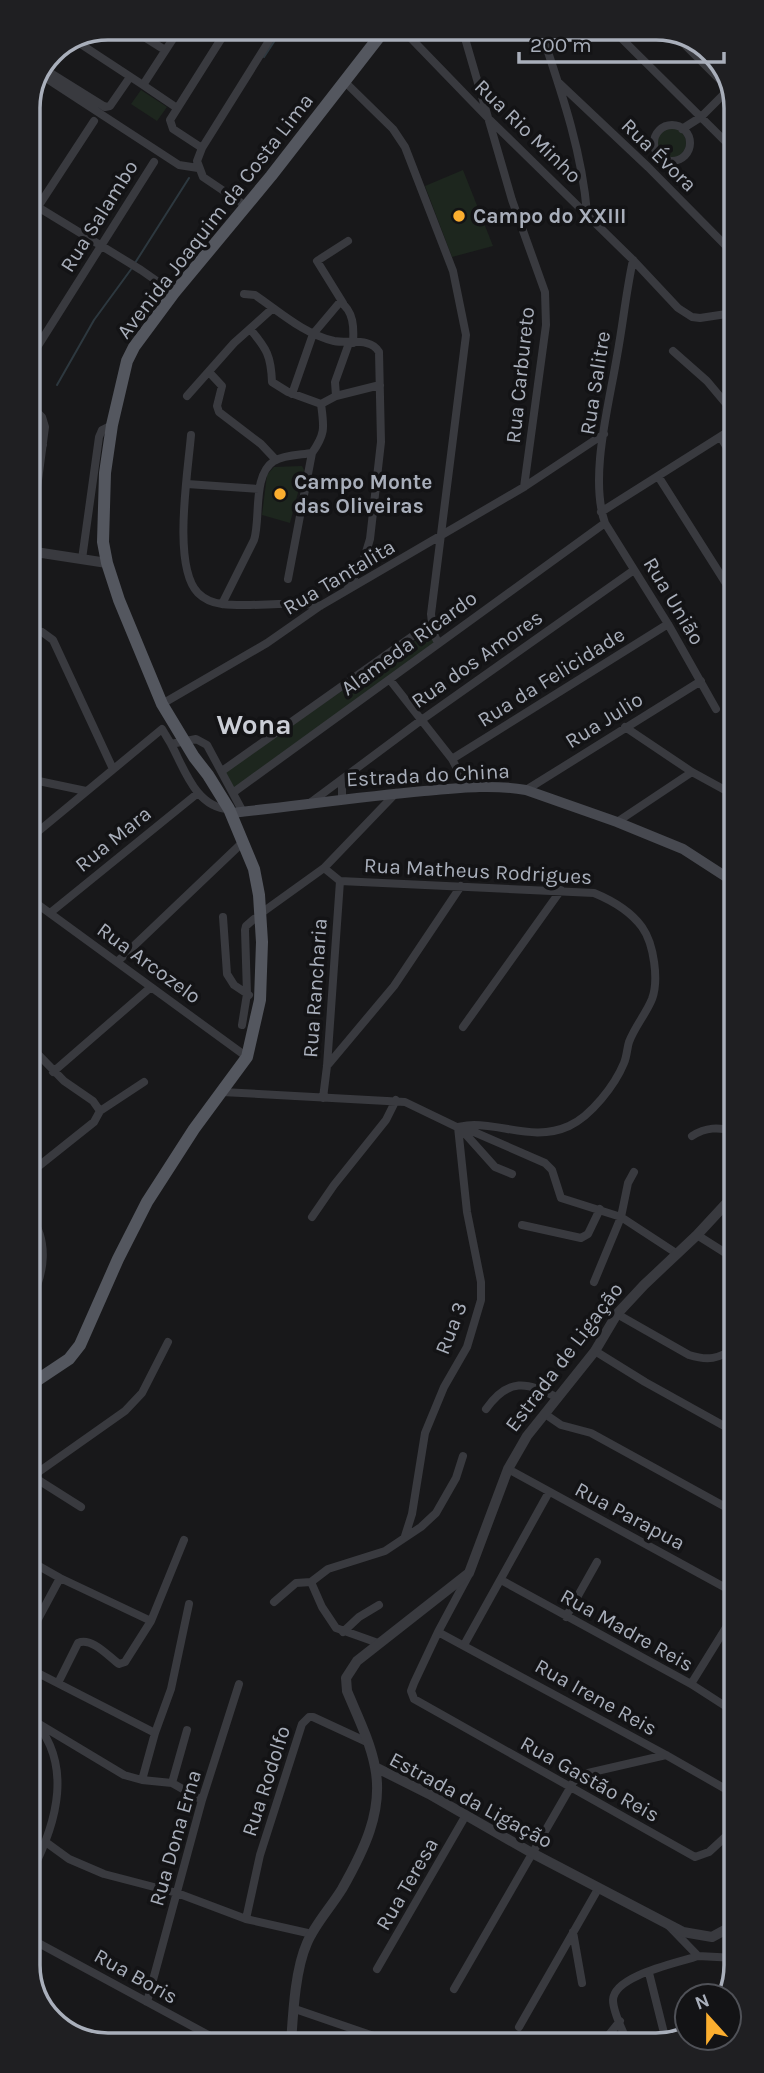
<svg xmlns="http://www.w3.org/2000/svg" width="764" height="2073" font-family="Karla,sans-serif">
<rect width="100%" height="100%" fill="#18181a"/>
<path fill="#1d261e" d="M141 90 167 107 157 121 131 104Z
M656 143a15 15 0 1 1 30 0a15 15 0 1 1-30 0Z
M463 170 493 246 452 257 425 186Z
M302 466 304 470 290 523 262 515 267 475 274 467Z
M431 630 438 641 234 788 225 771Z"/>
<g fill="none" stroke-linecap="round" stroke-linejoin="round">
<path stroke="#2d383f" stroke-width="2" d="M264 57 283 28
M135 263 189 178
M57 385 94 320 132 268"/>
<path stroke="#393a3f" stroke-width="8" d="M130 28 165 50
M401 28 490 120 633 260 678 308 692 317 700 318 733 313
M462 28 512 200 545 292 546 325 524 487
M540 28C560 88 582 150 587 213
M611 28 733 149
M673 33 733 93
M76 41 143 85 180 28
M44 69 105 107 110 106 130 77
M41 75 179 165 198 168
M345 82 393 129 405 147 453 271 466 335 431 614 433 632 438 643
M559 83 648 167 733 253
M143 85 177 108
M654 143a18 18 0 1 1 36 0a18 18 0 1 1-36 0Z
M682 129 701 117 732 86
M202 148 173 129 170 120 228 28
M28 201 141 270 174 293
M246 206 203 177 197 161 202 148 277 28
M28 222 94 121
M633 260C626 292 623 324 617 356 609 405 589 477 605 523L668 624 716 709
M244 294 255 295C280 312 304 334 334 341 349 344 371 337 379 352L381 442 370 539 363 562 348 588
M343 303 317 261 348 241
M250 329C267 349 271 356 272 382L288 392 321 404 336 396 380 385
M673 351 707 381 728 406
M29 360 154 162
M209 372 222 386 217 406 219 412 261 444 276 460
M292 394 313 334 340 302C354 311 354 328 353 343
M187 396 234 343 273 308
M336 396 335 382 349 343
M29 404 42 417 45 427 29 549
M191 435C188 472 172 566 198 593 204 599 214 603 222 604 254 608 288 600 320 606
M721 438 734 459
M29 442 43 445
M658 476 734 596
M187 484 259 489
M601 512 734 428
M82 559 99 437 102 430 112 425
M288 579 312 453C326 433 324 427 321 404
M222 604 254 540C261 519 252 475 274 461 284 455 300 455 312 453
M29 629 42 632 53 640 113 769
M390 680 452 759 467 788
M162 704 267 643 320 606 524 487 604 434
M625 727 692 772 734 795
M452 759 668 624
M222 771 431 623
M29 779 86 791
M526 790 701 681
M234 792 605 523
M342 798V780
M310 803 420 721 634 570
M229 809C196 808 184 768 171 744L196 739 207 745 243 812
M617 822 692 772
M29 839 162 729 171 744
M324 868 340 881 594 893C611 900 631 912 642 927 654 944 659 980 652 999 646 1014 635 1026 629 1042 627 1048 627 1056 624 1063 615 1085 591 1116 569 1126 536 1141 506 1125 474 1125 468 1125 463 1126 458 1127
M29 898 247 1057
M50 913 198 793
M260 914 324 868 396 793
M223 917 227 974 234 985 249 995
M117 962 243 842
M242 1025 247 994 245 930 246 926 254 919
M463 1027 561 890
M30 1046 64 1081 93 1101 100 1111
M327 1066 394 986 461 886
M53 1072 151 987
M222 1092 405 1102 461 1129 495 1167 512 1174
M323 1098 327 1066 340 881
M461 1129 474 1132 545 1163 552 1170 561 1198 621 1217 676 1253
M692 1136C706 1127 718 1127 735 1131
M30 1173 94 1122 100 1111 144 1082
M30 1215C49 1241 45 1273 30 1301
M312 1217 334 1185 386 1120 396 1100
M522 1225 581 1238 588 1234 600 1209
M697 1235 735 1259
M594 1282 621 1217 628 1183 634 1172
M617 1314 689 1355C708 1361 718 1359 735 1348
M595 1351 645 1382 735 1432
M486 1409C508 1378 527 1381 558 1398
M545 1414 561 1425 591 1433 731 1510
M508 1469 735 1593
M32 1476 81 1507
M30 1478 125 1411 142 1393 168 1342
M405 1536 412 1514 425 1433 444 1387 467 1347 481 1300V1282L467 1212 458 1127
M30 1561 60 1578 151 1621
M468 1576 438 1632 414 1683 411 1691 414 1699 695 1857 709 1852 736 1827
M501 1580 691 1684 736 1713
M274 1602 296 1583 311 1582
M566 1617 597 1562
M343 1632 359 1617 379 1605
M438 1632 666 1755 736 1795
M30 1634 60 1578
M378 1643 336 1628 322 1607 311 1582 328 1569 385 1551 421 1527 436 1513 456 1478 463 1456
M464 1645 549 1492
M30 1669 155 1733 142 1780
M58 1683 78 1643C92 1637 108 1656 119 1664L125 1662 151 1621 184 1540
M691 1684 735 1613
M30 1716C75 1762 57 1823 31 1873
M39 1724 124 1775 142 1780 172 1783 202 1800
M155 1733 171 1689 189 1604
M172 1783 187 1730
M47 1843 69 1859 104 1874 177 1893 246 1919 312 1934
M246 1919 260 1855 302 1724 309 1717H313L367 1742
M669 1926 698 1956 736 1958
M573 1932 582 1983
M31 1939 225 2044
M377 1969 466 1815
M649 1973 665 2037
M454 1989 574 1781 588 1773 666 1755
M147 2002 202 1800 239 1684
M295 2009 394 2043
M519 2027 598 1889
M603 2042 620 2021
M627 2042C623 2030 613 2013 613 2000 614 1975 678 1963 698 1956
M639 2042 687 2035"/>
<path stroke="#393a3f" stroke-width="10" d="M29 551 107 563
M375 1767 429 1794 532 1853 683 1932 712 1937 736 1924
M291 2044C293 2014 295 1970 307 1943 315 1924 331 1907 342 1889 363 1852 384 1811 375 1767 370 1741 357 1715 347 1691L346 1678 357 1661 469 1573 508 1469 527 1436 595 1351 617 1314 644 1285 697 1235 735 1194"/>
<path stroke="#474950" stroke-width="10" d="M231 813C295 806 359 797 424 791 458 788 492 784 526 790L617 822 683 849 734 882"/>
<path stroke="#54575f" stroke-width="12" d="M30 1385 69 1359 80 1345 118 1259 147 1202 194 1129 247 1057 260 1000 262 942 259 895 254 869 229 809 208 775 194 757 162 704 119 600 107 563 103 542 105 473 112 425 127 361 134 347 174 293 271 176 386 28"/>
</g>
<g fill="#fbae2f" stroke="#131315" stroke-width="2.5">
<circle cx="459" cy="216" r="7"/>
<circle cx="280" cy="494" r="7"/>
</g>
<g text-anchor="middle" dominant-baseline="central" stroke-width="7" stroke-linejoin="round" paint-order="stroke">
<g font-size="21" fill="#a9afbb" stroke="#131315">
<text transform="translate(528 131) rotate(44)">Rua Rio Minho</text>
<text transform="translate(659 155) rotate(44)">Rua Évora</text>
<text transform="translate(99 216) rotate(-58)">Rua Salambo</text>
<text transform="translate(215 216) rotate(-52)">Avenida Joaquim da Costa Lima</text>
<text transform="translate(520 375) rotate(-84)">Rua Carbureto</text>
<text transform="translate(595 383) rotate(-81)">Rua Salitre</text>
<text transform="translate(339 577) rotate(-31)">Rua Tantalita</text>
<text transform="translate(674 601) rotate(59)">Rua União</text>
<text transform="translate(409 643) rotate(-36)">Alameda Ricardo</text>
<text transform="translate(477 659) rotate(-35)">Rua dos Amores</text>
<text transform="translate(551 677) rotate(-32)">Rua da Felicidade</text>
<text transform="translate(604 720) rotate(-32)">Rua Julio</text>
<text transform="translate(428 775) rotate(-3)">Estrada do China</text>
<text transform="translate(113 839) rotate(-39)">Rua Mara</text>
<text transform="translate(478 871) rotate(3)">Rua Matheus Rodrigues</text>
<text transform="translate(149 963) rotate(36)">Rua Arcozelo</text>
<text transform="translate(315 988) rotate(-86)">Rua Rancharia</text>
<text transform="translate(451 1328) rotate(-69)">Rua 3</text>
<text transform="translate(564 1357) rotate(-53)">Estrada de Ligação</text>
<text transform="translate(630 1516) rotate(28)">Rua Parapua</text>
<text transform="translate(627 1630) rotate(29)">Rua Madre Reis</text>
<text transform="translate(596 1697) rotate(29)">Rua Irene Reis</text>
<text transform="translate(590 1779) rotate(29)">Rua Gastão Reis</text>
<text transform="translate(266 1781) rotate(-72)">Rua Rodolfo</text>
<text transform="translate(471 1800) rotate(28)">Estrada da Ligação</text>
<text transform="translate(175 1838) rotate(-74)">Rua Dona Erna</text>
<text transform="translate(407 1884) rotate(-60)">Rua Teresa</text>
<text transform="translate(136 1976) rotate(29)">Rua Boris</text>
</g>
<g font-size="21" font-weight="bold" fill="#a9afbb" stroke="#131315" text-anchor="start">
<text x="473" y="216">Campo do XXIII</text>
<text x="294" y="482">Campo Monte<tspan x="294" dy="24">das Oliveiras</tspan></text>
</g>
<g font-size="28" font-weight="bold" fill="#cbced6" stroke="#131315">
<text x="254" y="724">Wona</text>
</g>
</g>
<path d="M0 0H764V2073H0ZM108 40H656A68 68 0 0 1 724 108V1965A68 68 0 0 1 656 2033H108A68 68 0 0 1 40 1965V108A68 68 0 0 1 108 40Z" fill="#1f1f22" fill-rule="evenodd"/>
<path fill="none" stroke="#a9afbb" stroke-width="3.5" d="M108 40H656A68 68 0 0 1 724 108V1965A68 68 0 0 1 656 2033H108A68 68 0 0 1 40 1965V108A68 68 0 0 1 108 40Z"/>
<g transform="translate(708 2017) rotate(339)"><circle r="33" fill="#131315" stroke="#4f5157" stroke-width="2"/>
<path d="M0-5L12 26L0 18L-12 26Z" fill="#fbae2f"/>
<text y="-10" font-size="19" font-weight="bold" text-anchor="middle" fill="#a9afbb">N</text>
</g>
<path d="M519 52v10h205v-10" fill="none" stroke="#a9afbb" stroke-width="3.5"/>
<text x="530" y="52" font-size="21" fill="#a9afbb" stroke="#131315" stroke-width="5" paint-order="stroke">200 m</text>
</svg>
